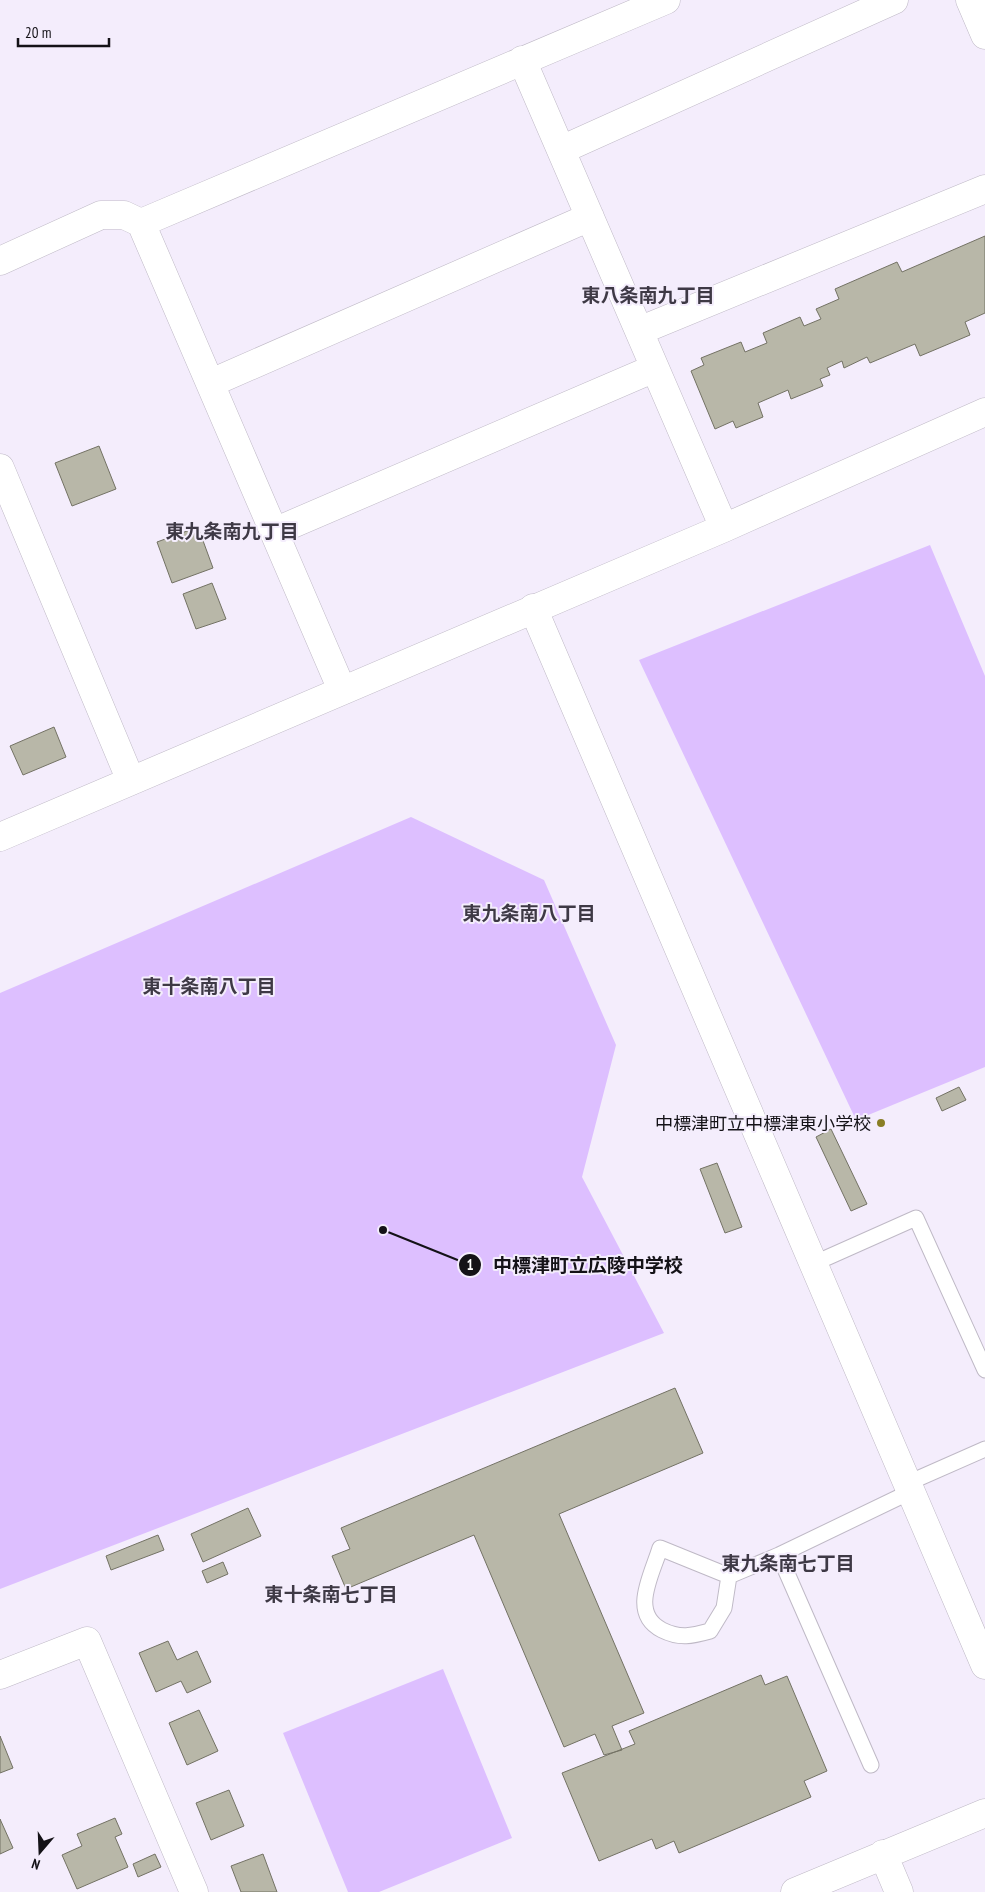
<svg xmlns="http://www.w3.org/2000/svg" width="985" height="1892" font-family="'PT Sans Narrow','Noto Sans JP',sans-serif">
<rect width="100%" height="100%" fill="#f4edfc"/>
<path fill="#ddbfff" d="M930 545 985 676V1067L856 1120 639 660Z
M411 817 544 880 616 1045 582 1177 664 1333 0 1589V993Z
M443 1669 512 1838 379 1892H348L283 1733Z"/>
<path fill="#b8b7a8" stroke="#737264" d="M985 236V313L965 322 970 335 920 356 915 344 870 363 867 357 844 368 842 361 827 368 830 375 820 379 823 386 791 399 788 390 758 403 763 417 736 428 733 421 715 429 691 371 704 365 701 358 741 342 745 352 767 343 763 333 800 317 804 326 821 319 816 309 839 299 835 289 897 262 902 272Z
M99 446 116 489 72 506 55 463Z
M198 527 213 568 172 583 157 542Z
M212 583 226 619 196 629 183 594Z
M54 727 66 757 23 775 10 746Z
M959 1087 966 1100 942 1111 936 1098Z
M831 1129 867 1204 851 1211 816 1137Z
M717 1163 742 1227 725 1233 700 1169Z
M675 1388 703 1453 559 1514 644 1713 612 1726 622 1750 604 1755 595 1734 564 1747 474 1535 346 1589 332 1556 350 1549 341 1528Z
M248 1508 261 1536 203 1562 191 1534Z
M158 1535 164 1550 111 1570 106 1556Z
M223 1562 228 1574 207 1583 202 1571Z
M168 1641 177 1660 197 1651 211 1682 187 1693 181 1681 156 1692 139 1653Z
M761 1675 765 1685 787 1676 827 1771 804 1781 811 1797 679 1853 674 1841 656 1849 652 1839 599 1861 562 1773 635 1744 629 1731Z
M199 1710 218 1751 187 1765 169 1723Z
M0 1736 13 1768 0 1773Z
M229 1790 244 1826 211 1840 196 1803Z
M115 1818 122 1834 115 1837 128 1867 77 1889 62 1855 82 1846 77 1834Z
M0 1819 13 1848 0 1854Z
M155 1854 161 1867 138 1877 133 1864Z
M263 1854 277 1892H241L231 1866Z"/>
<g fill="none" stroke-linecap="round" stroke-linejoin="round">
<g stroke="#bfb9c6" stroke-width="17">
<path id="service" d="M815 1263 916 1218 985 1370
M908 1483 985 1449
M779 1555 871 1765
M729 1576 660 1548C652 1575 629 1613 662 1630 680 1639 692 1636 710 1631L724 1608 729 1576 779 1555 912 1491"/>
</g>
<g stroke="#bfb9c6" stroke-width="29">
<path id="minor" d="M970 0 985 35
M522 60 724 528
M561 150 894 0
M0 261 101 215H124L141 223
M639 331 985 189
M211 383 590 217
M0 468 131 781
M274 532 655 368
M533 608 985 1665
M342 690 141 223 666 0
M0 837 724 528 985 412
M0 1675 87 1641 194 1892
M883 1854 899 1892
M795 1892 985 1813"/>
</g>
<use href="#service" stroke="#fff" stroke-width="15"/>
<use href="#minor" stroke="#fff" stroke-width="28"/>
</g>
<circle fill="#897e25" stroke="#f4edfc" stroke-width="2" cx="881" cy="1123" r="5"/>
<g text-anchor="middle" dominant-baseline="central" stroke-width="4" stroke-linejoin="round" paint-order="stroke">
<g font-size="18" fill="#141217" stroke="#f4edfc" text-anchor="end">
<text x="871" y="1123">中標津町立中標津東小学校</text>
</g>
<g font-size="19" font-weight="bold" fill="#3e3945" stroke="#f4edfc">
<text x="648" y="295">東八条南九丁目</text>
<text x="232" y="531">東九条南九丁目</text>
<text x="529" y="913">東九条南八丁目</text>
<text x="209" y="986">東十条南八丁目</text>
<text x="788" y="1563">東九条南七丁目</text>
<text x="331" y="1594">東十条南七丁目</text>
</g>
</g>
<path fill="none" stroke="#141217" stroke-width="2" d="M383 1230L470 1265"/>
<g fill="#141217" stroke="#f4edfc" stroke-width="2">
<circle cx="383" cy="1230" r="5"/>
<circle cx="470" cy="1265" r="12"/>
</g>
<g font-size="15" text-anchor="middle" font-weight="bold" fill="#fff">
<text x="470" y="1270">1</text>
</g>
<g font-size="19" text-anchor="middle" font-weight="bold" fill="#141217" stroke="#f4edfc" stroke-width="4" stroke-linejoin="round" paint-order="stroke">
<text x="588" y="1272">中標津町立広陵中学校</text>
</g>
<g transform="translate(40 1852) rotate(199)" stroke="#f4edfc" stroke-width="4" paint-order="stroke">
<path d="M0-4L9 19L0 12L-9 19Z" fill="#141217"/>
<text y="-8" font-size="14" font-weight="bold" text-anchor="middle" fill="#141217">N</text>
</g>
<path d="M18 38v8h91v-8" fill="none" stroke="#141217" stroke-width="2.5"/>
<text x="25" y="38" font-size="15" fill="#141217" stroke="#f4edfc" stroke-width="4" paint-order="stroke">20 m</text>
</svg>
